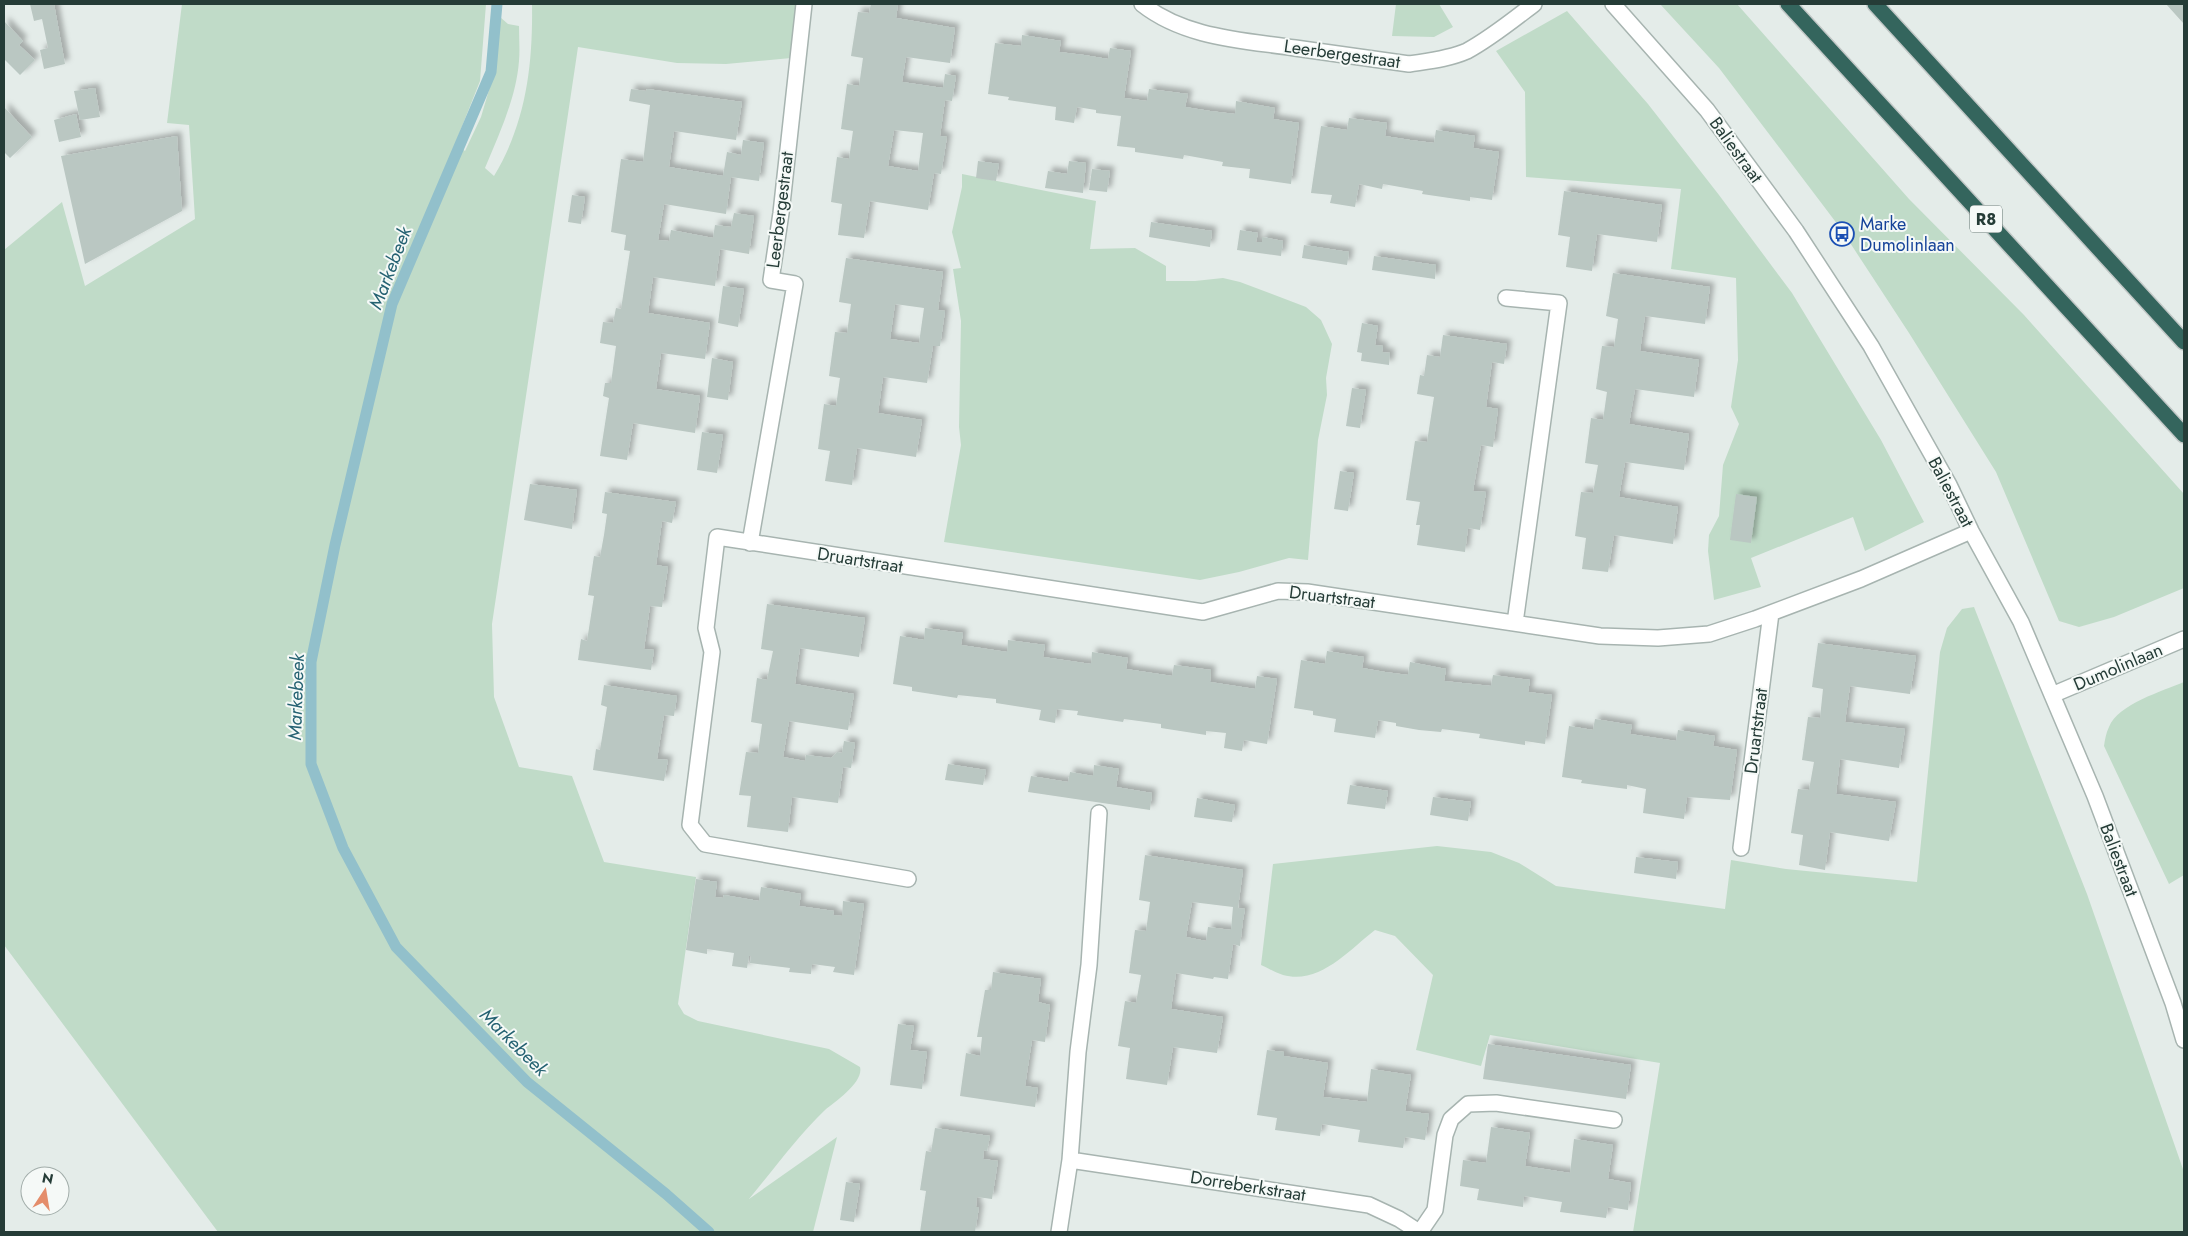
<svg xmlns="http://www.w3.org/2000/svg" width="2188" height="1236" font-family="Jost,sans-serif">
<defs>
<filter id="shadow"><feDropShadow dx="4.5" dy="-4.5" stdDeviation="2.5" flood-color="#0004"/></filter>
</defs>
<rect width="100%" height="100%" fill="#e4ece9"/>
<path fill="#c0dbc8" d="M182 4H486L480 81 455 144 465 151 481 117 494 73 500 17 508 24 519 26C519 38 520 50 519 61 516 99 499 134 485 168L494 176C526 123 533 65 532 4H798L791 58 726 64 677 63 578 47 492 624 494 697 519 767 572 776 604 862 696 877 678 1004 684 1014 698 1021 829 1049 860 1067C864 1082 836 1101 825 1110 797 1137 774 1169 749 1199L837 1137 813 1232H218L4 945V250L62 202 85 286 195 219 189 125 167 123Z
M1396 4H1439L1453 27 1434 37 1392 36Z
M1660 4H1737L1909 199 2024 315 2184 494V588L2114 617 2079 627 2059 621 1996 472 1909 333 1841 229 1719 68Z
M1567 11 1648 104 1719 195 1792 293 1881 440 1924 522 1865 551 1853 517 1751 558 1761 587 1714 600 1708 551 1709 535 1719 516 1723 465 1739 424 1731 407 1738 360 1736 278 1671 269 1681 189 1526 177 1525 92 1496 51Z
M962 174 1096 201 1090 249 1135 248 1166 266V281H1195L1223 278 1240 282 1306 307 1321 320 1332 344 1326 378 1327 395 1318 440 1308 560 1289 558 1239 572 1200 580 944 542 961 445 959 427 961 321 953 269 961 268 952 232 962 187Z
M1974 607 2087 894 2184 1172V1232H1633L1660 1063 1490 1035 1481 1066 1416 1050 1433 975 1395 936 1375 930C1349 950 1320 985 1283 975 1276 973 1268 968 1261 965L1273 864 1437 846 1491 852 1519 863 1556 886 1725 909 1731 860 1786 869 1917 882 1940 652 1947 628 1962 609Z
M2184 682V875L2169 884 2104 746C2105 739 2106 733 2109 727 2118 704 2163 691 2184 682Z"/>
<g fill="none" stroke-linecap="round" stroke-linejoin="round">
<path stroke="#92c0cb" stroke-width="11" d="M497 4 491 72 392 304 335 545 311 662V764L343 848 396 947 527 1082 666 1194 709 1232"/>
</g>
<path fill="#bac7c2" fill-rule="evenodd" filter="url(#shadow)" d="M30 4H54L65 64 44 69 40 50 48 48 42 19 34 21Z
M871 4H898L896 18 955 28 950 63 906 57 902 82 943 88 945 74 956 76 952 101 945 100 940 136 947 137 941 174 934 173 928 210 870 201 864 238 838 235 842 204 831 202 837 157 849 159 853 131 841 129 847 84 859 86 863 58 851 56 858 12 869 13ZM894 130 923 133 918 171 888 166Z
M2166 4H2184V24Z
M4 21 23 41 19 45 35 60 20 75 4 59Z
M1022 35 1061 41 1059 52 1084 55 1108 59 1110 48 1131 51 1124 98 1147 101 1149 89 1188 94 1185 107 1210 111 1235 114 1236 101 1275 108 1273 119 1299 123 1291 184 1249 178 1250 169 1222 166 1223 162 1184 155 1183 159 1135 152V148L1117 146 1121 116 1096 113V110L1077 107 1074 123 1055 120 1056 107 1008 100 1009 97 988 94 995 43 1021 46Z
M95 88 100 117 80 120 74 91Z
M631 89 646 91 647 89 742 102 736 140 674 131 669 167 723 176 727 152 741 155 743 140 764 143 759 181 731 177 726 214 664 204 658 240 669 241 671 230 713 238 715 225 731 227 734 213 754 216 749 254 720 249 715 286 653 277 648 313 710 323 705 359 661 353 656 389 700 396 695 433 633 423 627 460 600 456 609 398 603 396 605 383H611L616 346 600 343 603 322 613 323 616 308 621 309 630 251 624 250 626 235 611 232 621 159 643 162 650 105 629 101Z
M4 107 32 137 10 158 4 152Z
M76 114 81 137 59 142 54 120Z
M1349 118 1387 123 1385 136 1410 140 1434 143 1436 130 1475 136 1473 148 1499 152 1492 200 1470 197V201L1422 194 1423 191 1383 184 1382 189 1359 184 1355 207 1330 203 1332 195 1311 193 1321 126 1347 130Z
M177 136 182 211 85 264 61 156Z
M978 161 999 164 996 181 976 178Z
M1069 161 1086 163 1083 193 1045 188 1048 171 1067 174Z
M1092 169 1110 171 1107 192 1089 190Z
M1564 191 1662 205 1657 242 1597 234 1592 271 1566 267 1570 237 1558 235Z
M572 195 585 197 581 224 568 222Z
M1151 222 1212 231 1210 247 1149 237Z
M1240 230 1258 233 1256 242H1262V237L1283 241 1281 256 1237 250Z
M1304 245 1349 252 1347 265 1302 258Z
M1374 256 1436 265 1435 279 1372 270Z
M846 258 943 272 938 310 945 311 940 346H933L927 383 883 377 878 413 922 420 916 457 857 448 852 485 825 481 830 451 818 449 824 404 836 406 840 378 829 376 835 332 847 333 851 304 839 302ZM895 304 924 308 919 343 890 339Z
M1613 273 1710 287 1705 324 1645 316 1640 351 1699 360 1694 397 1635 389 1629 424 1689 434 1684 470 1625 462 1619 497 1678 507 1673 544 1614 535 1608 572 1582 569 1586 538 1575 536 1581 492 1593 493 1598 465 1585 463 1591 418 1603 420 1607 392 1596 389 1602 346 1614 347 1618 319 1606 316Z
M723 286 744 289 738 327 718 323Z
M1362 323 1378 326 1375 345 1383 346 1382 352 1390 353 1389 365 1361 361 1362 353 1357 352Z
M1443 335 1507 344 1504 364 1492 362 1486 407 1498 409 1493 447 1481 445 1473 491 1486 492 1480 530 1468 528 1465 552 1417 545 1420 525H1416L1420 502 1406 500 1415 441 1427 442 1434 397 1417 394 1420 375 1424 376 1427 355 1440 357Z
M712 358 733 362 728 400 707 397Z
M1352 388 1366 390 1360 428 1346 426Z
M702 432 723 435 717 473 697 470Z
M1340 471 1354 473 1348 511 1334 509Z
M530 484 577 490 572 529 524 520Z
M605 492 676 502 672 523 662 521 656 565 668 567 662 607 650 606 644 649 654 650 651 670 578 660 581 639 587 641 594 596 588 595 594 556 600 557 604 535 607 514 602 513Z
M1736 494 1757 497 1751 543 1730 540Z
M767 604 865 618 859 657 800 648 795 684 854 694 848 730 789 721 783 757 805 761 806 755 831 758 837 752 842 753 844 741 855 743 851 768 843 767 838 803 792 797 788 832 747 827 751 796 739 795 746 752 758 753 762 724 751 722 757 678 767 680 773 651 761 649Z
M925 628 963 633 961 645 1007 652 1008 640 1045 645 1043 657 1091 664 1092 652 1128 658 1126 669 1172 676 1174 665 1211 670 1210 682 1255 689 1257 676 1277 679 1267 744 1244 740 1242 751 1224 748 1226 733 1206 731V735L1161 728V724L1124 719 1123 722 1077 715 1078 711 1057 709 1055 723 1039 720 1041 710 996 703V699L958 695 957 698 912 691V687L893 684 900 636 924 640Z
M1818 643 1916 656 1910 694 1850 686 1845 722 1905 729 1899 768 1840 759 1836 794 1896 802 1889 841 1830 832 1825 870 1799 865 1803 835 1791 833 1798 789 1809 790 1814 762 1802 760 1808 717 1820 718 1823 689 1812 687Z
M1327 651 1364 657 1362 668 1385 672 1408 675 1410 662 1446 669 1444 681 1491 686 1493 675 1530 680 1528 692 1552 695 1545 744 1525 741V745L1479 738 1480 734 1442 729 1441 732 1419 730 1396 726V723L1378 720 1375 738 1334 732 1336 719 1313 715V711L1294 708 1301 660 1325 664Z
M604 685 677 696 674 716 664 715 657 759 668 760 664 781 593 770 596 749 600 750 607 707 601 705Z
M1595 719 1632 725 1630 734 1676 741 1678 730 1715 736 1713 746 1737 750 1730 800 1687 797 1684 819 1643 813 1646 789 1627 785V789L1581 783 1582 780 1562 777 1569 726 1593 730Z
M948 764 986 770 983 785 945 780Z
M1094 765 1119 769 1116 787 1152 793 1150 810 1028 792 1031 776 1068 782 1070 772 1093 776Z
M1350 785 1388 791 1385 809 1347 804Z
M1433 797 1471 802 1468 821 1430 815Z
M1197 798 1235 805 1232 822 1194 817Z
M1145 855 1243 870 1238 908 1245 909 1243 920 1240 946 1233 944 1228 979 1214 977 1213 979 1176 973 1171 1009 1223 1017 1217 1053 1173 1047 1167 1085 1126 1079 1130 1048 1118 1046 1125 1001 1136 1003 1141 975 1129 973 1135 930 1146 931 1150 902 1139 900ZM1192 902 1233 907 1231 930 1208 927 1206 941 1186 937Z
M1636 857 1678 862 1676 879 1634 873Z
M696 879 717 882 715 897 723 898 724 895 759 901 761 887 801 894 799 906 834 911 833 915 842 916 843 901 864 904 854 975 833 972 835 967 812 964 811 974 789 972 790 968 750 963 751 956H749L747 968 732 966 734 953 707 949V954L686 950Z
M993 972 1041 979 1038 1002 1050 1005 1045 1042 1032 1040 1025 1086 1038 1088 1035 1107 960 1096 966 1053 980 1056 982 1037H977L985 990H991Z
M898 1024 914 1026 910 1050 927 1052 922 1089 890 1085Z
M1488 1044 1631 1065 1626 1099 1483 1079Z
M1267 1050 1284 1052V1056L1328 1063 1323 1097 1367 1102 1371 1069 1411 1075 1405 1111 1429 1114 1425 1140 1405 1137 1403 1148 1358 1142 1360 1130 1322 1124 1320 1136 1275 1130 1277 1118 1257 1115Z
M1491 1127 1530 1133 1525 1166 1570 1173 1574 1139 1613 1145 1608 1179 1631 1183 1628 1210 1608 1207 1606 1218 1560 1212 1562 1202 1524 1196 1523 1207 1477 1200 1479 1189 1460 1186 1463 1160 1486 1163Z
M935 1128 990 1136 987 1151 984 1150 983 1159 998 1161 992 1199 977 1197 976 1207H979L975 1232H920L926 1191 920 1190 926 1151 931 1152Z
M846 1182 860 1184 854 1222 840 1220Z"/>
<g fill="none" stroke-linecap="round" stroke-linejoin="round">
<g stroke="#a7b4b0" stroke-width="18">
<path id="lane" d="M1420 1232 1435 1210 1445 1135 1451 1119 1468 1104 1496 1103 1614 1120"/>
</g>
<g stroke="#a7b4b0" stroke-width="18">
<path id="street" d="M1142 4C1185 38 1242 40 1295 48 1333 53 1371 59 1409 64 1428 61 1449 59 1467 51 1491 38 1513 20 1534 4
M1613 4 1707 110 1796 231 1871 346 1949 485 1971 531 2021 622 2095 796 2173 1003 2184 1040
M1506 298 1559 303 1515 623
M750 543 795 284 771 280 781 213 804 4
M2052 695 2184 639
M1741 848 1771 613
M908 879 705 844 690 825 712 652 706 628 717 537 1203 612 1278 591 1307 592 1600 636 1658 638 1709 634 1755 619 1861 579 1971 531
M1070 1160 1078 1052 1089 965 1099 813
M1059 1232 1070 1160 1369 1205 1399 1219 1419 1232"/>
</g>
<g stroke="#c2c8c7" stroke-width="18">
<path id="highway" d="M1788 4 2184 435
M1875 4 2184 342"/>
</g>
<use href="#lane" stroke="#fff" stroke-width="15"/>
<use href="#street" stroke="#fff" stroke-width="15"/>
<use href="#highway" stroke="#34655d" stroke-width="15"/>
</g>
<defs>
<g id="bus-ring" transform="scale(1.25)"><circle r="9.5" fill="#f5f9f7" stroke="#1a4fb4" stroke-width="1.5"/><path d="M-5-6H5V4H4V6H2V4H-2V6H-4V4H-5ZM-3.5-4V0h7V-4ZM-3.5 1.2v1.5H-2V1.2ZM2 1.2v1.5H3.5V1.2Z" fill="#1a4fb4"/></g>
</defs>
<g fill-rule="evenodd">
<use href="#bus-ring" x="1842" y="234"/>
</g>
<g text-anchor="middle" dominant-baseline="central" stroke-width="4" stroke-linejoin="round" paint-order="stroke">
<rect fill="#f5f9f7" stroke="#637571" stroke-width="1" x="1970" y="205.5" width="32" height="27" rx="4"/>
<g font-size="16" font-weight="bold" fill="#253c37">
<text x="1986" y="219">R8</text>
</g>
<g font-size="18" fill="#253c37" stroke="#f5f9f7">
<text transform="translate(1342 54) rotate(8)">Leerbergestraat</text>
<text transform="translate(1736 150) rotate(54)">Baliestraat</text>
<text transform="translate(780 210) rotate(-83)">Leerbergestraat</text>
<text transform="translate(1951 492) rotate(62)">Baliestraat</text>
<text transform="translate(860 560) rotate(9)">Druartstraat</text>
<text transform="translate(1332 597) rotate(7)">Druartstraat</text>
<text transform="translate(2118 667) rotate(-23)">Dumolinlaan</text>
<text transform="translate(1756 731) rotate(-83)">Druartstraat</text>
<text transform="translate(2119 860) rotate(69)">Baliestraat</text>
<text transform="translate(1248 1186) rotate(9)">Dorreberkstraat</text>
</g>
<g font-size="18" fill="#164399" stroke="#f5f9f7" text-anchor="start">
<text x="1860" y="224">Marke<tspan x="1860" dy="21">Dumolinlaan</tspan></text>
</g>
<g font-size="19" font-style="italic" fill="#256272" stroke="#f5f9f7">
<text transform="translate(390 268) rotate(-69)">Markebeek</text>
<text transform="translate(296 697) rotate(-88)">Markebeek</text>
<text transform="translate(514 1042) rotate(45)">Markebeek</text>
</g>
</g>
<rect width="2188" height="1236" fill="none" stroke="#253c37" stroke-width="10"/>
<g transform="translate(45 1191) rotate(12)"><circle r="24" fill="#f5f9f7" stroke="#a2adaa"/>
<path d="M0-4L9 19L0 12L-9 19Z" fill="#e48d6b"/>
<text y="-8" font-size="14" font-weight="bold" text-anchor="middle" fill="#253c37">N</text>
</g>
</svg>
